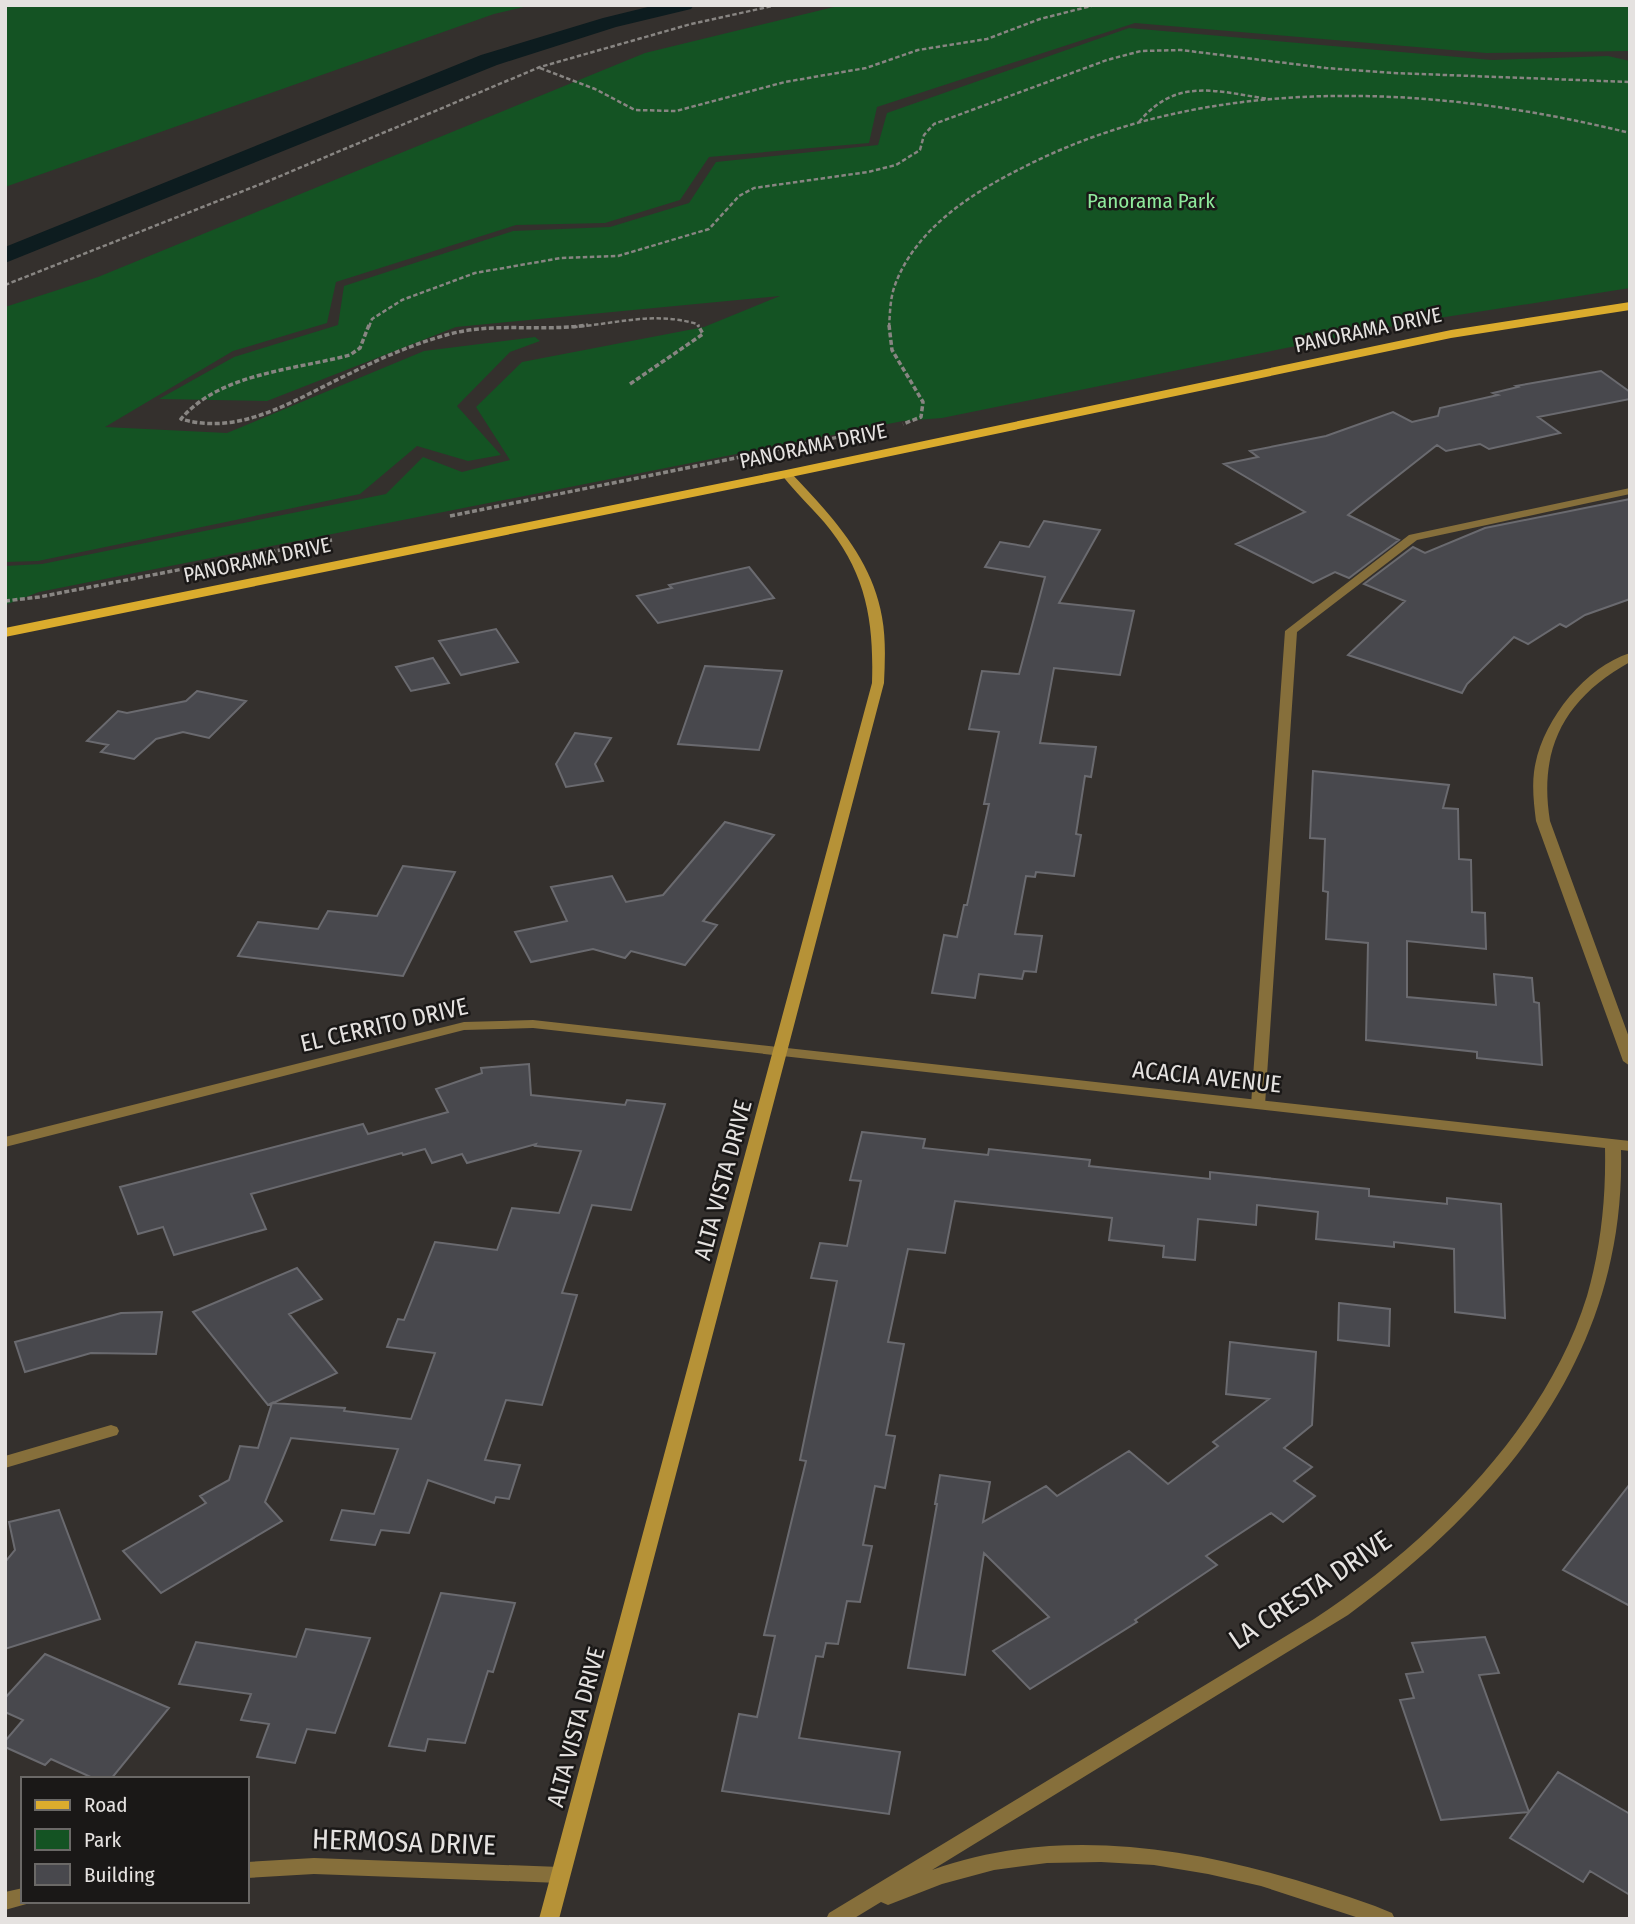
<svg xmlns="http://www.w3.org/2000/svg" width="1635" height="1924" font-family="'Fira Sans Condensed',sans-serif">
<rect width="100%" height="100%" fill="#34302d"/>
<path fill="#145323" d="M5 5H532L494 14 5 187Z
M842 5H1630V51L1486 53 1135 23 877 107 869 143 709 157 680 200 605 223 516 225 336 282 327 323 233 351 105 427 227 433 424 351 535 337 540 341 510 352 457 406 501 455 468 461 417 446 360 494 38 561 5 562V307L98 277 645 53Z
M1129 28 1492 60 1608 56 1630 61V288L1414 322 942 418 903 421 39 592 5 605V566L42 564 386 494 423 457 462 472 510 460 476 407 522 362 704 327 780 296 456 327 267 401 159 399 234 357 338 325 344 286 513 231 610 227 689 203 716 162 878 145 887 113Z"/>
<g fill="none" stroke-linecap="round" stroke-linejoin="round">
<path fill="#0d1c1f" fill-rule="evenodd" d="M656 5H694L691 9 616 27 497 65 5 263V247L481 55 603 18Z"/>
</g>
<path fill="#48484d" stroke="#6a6a6f" stroke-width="2" d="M1601 371 1630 392V399L1538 417 1560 433 1489 449 1480 444 1446 451 1437 445 1348 515 1399 540 1349 578 1335 572 1313 583 1236 544 1305 512 1224 464 1258 457 1250 451 1326 436 1393 412 1412 422 1438 416 1440 408 1498 395 1493 393 1518 387 1516 386Z
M1630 499V599L1585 615 1566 627 1560 624 1528 644 1514 637 1467 684 1462 693 1348 655 1405 601 1364 584 1413 547 1425 553 1485 528Z
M1044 521 1100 530 1059 603 1134 611 1120 675 1054 668 1040 743 1096 747 1091 777 1085 776 1076 834 1081 835 1074 876 1036 872 1035 877 1026 876 1015 934 1042 936 1036 972 1024 971 1022 979 979 974 975 998 932 993 944 935 957 937 964 905H967L989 804H984L999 732 969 729 982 671 1019 674 1045 577 985 567 1000 542 1029 547Z
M749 567 774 598 658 623 637 596 672 588 669 585Z
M496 629 518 662 461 675 439 641Z
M433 658 449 683 411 691 396 667Z
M705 666 782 671 759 750 678 744Z
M197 691 246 701 209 738 183 732 156 739 134 759 101 752 108 745 87 741 118 711 127 713 186 701Z
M575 733 611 738 595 764 603 781 566 787 556 764Z
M1313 771 1449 785 1443 808 1458 809 1459 859 1471 860 1472 912 1485 913 1486 949 1407 941V997L1496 1005 1494 974 1532 978 1534 1002 1539 1003 1542 1065 1477 1058V1052L1366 1040 1368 943 1326 939 1328 892 1323 891 1325 839 1310 838Z
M725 822 774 835 703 921 717 925 685 965 631 951 625 958 593 949 531 962 515 932 567 921 551 887 612 876 626 902 663 895Z
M403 866 455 872 403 976 238 956 258 922 318 929 328 911 377 916Z
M529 1064 531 1095 625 1105 627 1100 665 1104 631 1210 592 1205 562 1293 577 1295 542 1405 506 1400 485 1460 520 1465 509 1499 496 1497 494 1503 428 1480 409 1533 381 1530 375 1545 331 1540 342 1510 374 1514 398 1449 291 1438 265 1502 282 1521 161 1593 123 1551 206 1503 200 1496 229 1480 240 1446 258 1448 272 1403 268 1405 193 1312 297 1268 322 1299 289 1314 337 1373 273 1403 345 1408 344 1411 411 1419 435 1353 387 1347 398 1319 404 1320 435 1242 497 1250 512 1208 559 1213 581 1151 535 1146 536 1144 467 1163 462 1154 432 1163 425 1149 403 1155 402 1153 251 1194 266 1229 174 1255 163 1227 138 1234 120 1187 363 1124 368 1134 448 1112 436 1089 482 1073 481 1068Z
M862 1132 925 1139 923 1148 988 1155 989 1149 1090 1160 1089 1166 1210 1179V1172L1369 1189V1196L1447 1204V1198L1501 1204 1505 1318 1455 1312 1454 1249 1394 1242V1247L1316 1239 1318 1212 1257 1205 1256 1225 1198 1219 1195 1260 1163 1257 1164 1246 1109 1240 1112 1218 955 1201 945 1253 908 1249 888 1342 904 1344 886 1435 895 1436 885 1488 875 1486 863 1545 872 1546 860 1602 847 1601 838 1644 826 1643 823 1657 816 1656 799 1738 900 1752 889 1814 722 1791 739 1714 757 1717 775 1636 764 1635 806 1461 800 1460 837 1281 811 1278 820 1243 847 1246 861 1181 850 1180Z
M1339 1303 1390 1309 1389 1346 1338 1340Z
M162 1312 156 1354 91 1353 25 1372 15 1342 121 1313Z
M1230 1342 1316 1352 1312 1425 1284 1448 1312 1467 1294 1481 1315 1496 1283 1522 1271 1513 1206 1556 1217 1565 1135 1620 1137 1622 1030 1689 993 1651 1049 1617 984 1553 965 1675 908 1668 937 1504H935L940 1475 990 1482 983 1522 1046 1486 1057 1496 1129 1451 1168 1484 1218 1446 1213 1442 1269 1399 1226 1394Z
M1630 1484V1606L1563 1570Z
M59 1510 100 1619 5 1649V1562L15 1550 9 1522Z
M441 1593 515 1603 493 1672 488 1671 465 1743 428 1739 425 1751 389 1746Z
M306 1629 370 1638 335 1733 307 1729 295 1763 257 1757 269 1724 241 1720 251 1694 179 1684 196 1642 296 1657Z
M1485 1637 1499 1673 1479 1675 1529 1812 1558 1772 1630 1814V1895L1590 1871 1583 1882 1510 1838 1529 1812 1441 1820 1400 1700 1414 1698 1406 1674 1423 1672 1412 1643Z
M45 1654 169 1708 111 1779H95L51 1759 45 1765 5 1747V1741L23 1720 5 1712V1698Z"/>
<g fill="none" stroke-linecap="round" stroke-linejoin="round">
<path stroke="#888582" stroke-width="2.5" stroke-dasharray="4.5 2.5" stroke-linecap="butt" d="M540 68 595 89 635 110 676 111 785 82 866 68 918 50 987 39 1040 19 1095 5
M1139 122C1177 76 1218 92 1269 99
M5 285 266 182 540 67 691 24 777 5
M369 327 372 319 402 300 475 273 561 258 618 256 709 229 739 196 754 188 868 172 896 165 920 150 924 135 934 124 1107 60 1141 51 1181 50 1326 68 1393 73 1630 82
M573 327C616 324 654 311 697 324L699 327
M889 327C890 314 890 298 895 285 915 230 970 194 1020 169 1206 72 1432 84 1630 133"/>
<path stroke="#888582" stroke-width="3.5" stroke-dasharray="5 2.5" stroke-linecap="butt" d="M369 325 360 348 350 355C294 370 220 373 181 419 242 437 297 398 351 373 383 357 416 343 450 334 495 322 542 332 588 325
M889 325 892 350 923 402 921 417 903 424
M630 384 703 334 698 325
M450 516 839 437
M5 601 39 597 332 540"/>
<path fill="#866f3b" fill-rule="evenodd" d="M1630 488V494L1417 540 1297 632 1265 1105 1263 1108H1253L1251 1105 1285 631 1409 535Z"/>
<path fill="#866f3b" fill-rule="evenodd" d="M1630 653V662C1565 698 1538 748 1550 821L1630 1040V1066L1623 1061 1536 821C1534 805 1532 788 1534 772 1540 724 1583 668 1630 653Z
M533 1020 1630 1141V1151L1621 1150C1626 1354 1504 1499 1348 1615L932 1870C1077 1818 1235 1856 1375 1906L1392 1913 1395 1919H1362L1261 1886 1208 1874 1154 1865 1101 1862 1047 1863 994 1870 942 1884 888 1905 881 1902 853 1919H826L829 1913 1314 1619C1427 1545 1546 1429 1587 1296 1601 1247 1606 1198 1605 1148L533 1028 464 1030 5 1147V1137L464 1022Z
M111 1425 117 1427 119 1431 117 1435 5 1468V1456Z
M314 1858 560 1867 567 1869 570 1875 567 1881 560 1883 314 1874 247 1878V1862Z
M23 1888V1901H31L30 1903 5 1910V1892Z"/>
<path fill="#b69237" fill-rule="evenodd" d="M786 471 790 472C830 514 872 558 882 617 886 639 885 661 884 683L559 1919H539L872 683C874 620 866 572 824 522 810 506 794 491 781 474Z"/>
<path fill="#dbac2d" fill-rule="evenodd" d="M1630 302V310L1451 338 786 478 5 637V628L786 470 1451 330Z"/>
</g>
<g text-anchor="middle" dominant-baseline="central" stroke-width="5" stroke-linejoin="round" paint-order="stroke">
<g font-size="21" fill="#8fea9c" stroke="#1a1817">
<text x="1151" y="201">Panorama Park</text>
</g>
<g font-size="21" fill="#e5e2e0" stroke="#1a1817">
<text transform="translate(1368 330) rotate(-12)">PANORAMA DRIVE</text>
<text transform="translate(813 446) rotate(-12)">PANORAMA DRIVE</text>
<text transform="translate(257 560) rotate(-12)">PANORAMA DRIVE</text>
</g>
<g font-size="24" fill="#e5e2e0" stroke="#1a1817">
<text transform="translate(384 1025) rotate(-13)">EL CERRITO DRIVE</text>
<text transform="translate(1207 1077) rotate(6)">ACACIA AVENUE</text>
<text transform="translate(723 1180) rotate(-75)">ALTA VISTA DRIVE</text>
<text transform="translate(576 1727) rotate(-75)">ALTA VISTA DRIVE</text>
</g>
<g font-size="28" fill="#e5e2e0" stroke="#1a1817">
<text transform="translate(1310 1590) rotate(-34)">LA CRESTA DRIVE</text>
<text transform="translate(404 1842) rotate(2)">HERMOSA DRIVE</text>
</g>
</g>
<rect width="1635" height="1924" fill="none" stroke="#e5e2e0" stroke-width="14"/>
<rect x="21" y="1777" width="228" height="126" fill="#1a1817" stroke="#6b6967" stroke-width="2"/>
<rect x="35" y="1800" width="35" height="10" fill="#dbac2d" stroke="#6b6967" stroke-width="2"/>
<text x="84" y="1812" font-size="21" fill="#e5e2e0">Road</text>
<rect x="35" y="1829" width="35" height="21" fill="#145323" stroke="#6b6967" stroke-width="2"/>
<text x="84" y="1847" font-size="21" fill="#e5e2e0">Park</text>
<rect x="35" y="1864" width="35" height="21" fill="#48484d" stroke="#6b6967" stroke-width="2"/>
<text x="84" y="1882" font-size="21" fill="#e5e2e0">Building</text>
</svg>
